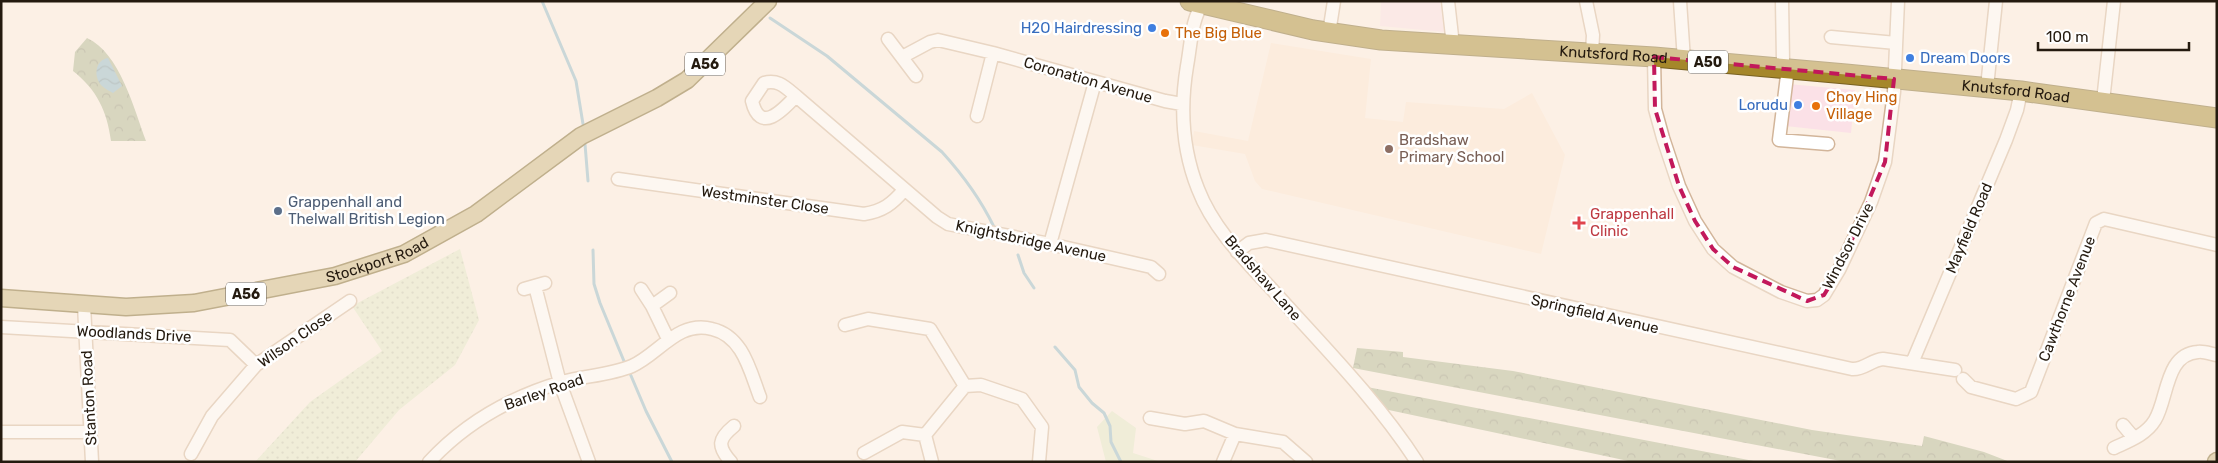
<svg xmlns="http://www.w3.org/2000/svg" width="2218" height="463" font-family="Rubik,sans-serif">
<defs>
<pattern id="forest-crowns" width="20" height="18" patternUnits="userSpaceOnUse" patternTransform="scale(1.25)"><rect width="20" height="18" fill="#aeb591"/><path d="M2 6a3 3 0 1 1 6 0M12 15a3 3 0 1 1 6 0" fill="none" stroke="#8d9275"/></pattern>
<pattern id="park-dots" width="8" height="8" patternUnits="userSpaceOnUse" patternTransform="scale(1.25)"><rect width="8" height="8" fill="#e2e8c7"/><path d="M2 2h.1M6 6h.1" fill="none" stroke="#c2c6aa" stroke-width="1.8" stroke-linecap="round"/></pattern>
<pattern id="water-waves" width="16" height="10" patternUnits="userSpaceOnUse" patternTransform="scale(1.25)"><rect width="16" height="10" fill="#8eb8c7"/><path d="M0 5q4-4 8 0t8 0" fill="none" stroke="#7495a0"/></pattern>
</defs>
<rect width="100%" height="100%" fill="#fcf0e5"/>
<path fill="#fbe1e7" d="M1381 1H1440L1444 32 1380 26Z
M1788 84 1855 90 1851 133 1785 126Z"/>
<path fill="#fce6d2" d="M1271 43 1371 59 1365 118 1403 122 1406 102 1504 109 1532 93 1565 155 1541 254 1262 189 1255 181 1245 154 1192 145 1194 131 1248 141Z"/>
<path fill="#e2e8c7" d="M1112 411 1136 428 1133 453 1161 462H1106L1097 427Z"/>
<path fill="url(#forest-crowns)" d="M87 38C120 53 134 109 146 141H111C107 111 97 90 73 71L75 52Z
M1357 348 1403 352V357L1513 371 1812 430 1922 446 1924 436 1984 452 2010 462H1846L1353 368Z
M1367 387 1759 462H1633L1384 409Z"/>
<path fill="url(#park-dots)" d="M460 249 479 320 455 365 399 410 355 462H255L310 402 382 351 352 306Z"/>
<path fill="url(#water-waves)" d="M108 58 122 86 113 93C110 91 105 89 102 86 93 77 95 60 108 58Z"/>
<g fill="none" stroke-linecap="round" stroke-linejoin="round">
<path stroke="#8eb8c7" stroke-width="3" d="M542 1 576 81 583 124
M770 18 827 56 942 152C962 174 981 200 994 227
M585 144 588 181
M593 250 594 284 600 303 626 366
M1018 255 1024 273 1034 288
M1055 347 1075 370 1079 387 1092 403 1104 413 1110 426 1111 442 1121 462
M629 371 646 411 672 462"/>
<g stroke="#d2b59a" stroke-width="15">
<path id="minor" d="M1204 1C1191 19 1191 45 1187 66 1180 108 1182 149 1198 189 1214 231 1249 264 1279 297 1327 350 1378 402 1417 462
M1448 1 1453 45
M1586 1 1593 35 1592 53
M1680 1 1684 60
M1782 1 1783 61 1787 76 1779 140 1828 144
M1329 33 1334 1
M1831 37 1896 43
M888 39 916 76
M902 57 930 42 938 40 993 53
M1654 57 1655 109 1663 138 1679 186 1695 221 1713 249 1733 267 1781 292 1807 301 1817 300 1824 295 1839 270 1871 202 1885 162 1894 92 1898 1
M1987 87 1996 1
M796 96C783 110 760 135 752 101L764 83C778 79 785 87 796 96L937 217 948 224 1050 244 1151 267 1159 274
M2103 101 2114 1
M977 116 993 53 1165 101 1182 104
M618 179 864 214C883 211 892 204 904 190
M1050 244 1095 82
M1237 252 1249 243 1266 240 1852 369C1864 370 1871 360 1883 359L1955 370
M535 286 560 383 589 462
M524 289 545 283
M641 289 652 306 668 339
M84 305 92 462
M652 306 670 293
M845 325 868 319 930 329 965 386 981 385 1022 399 1042 427 1039 462
M1 327 230 340 256 365
M1912 363 2006 140 2017 110 2021 91
M1963 379 1971 387 2016 399 2031 392 2096 223 2104 219 2217 245
M1150 418 1185 424 1204 421 1235 434 1283 442 1306 462
M2123 425 2134 438
M1 432H91
M925 435 965 386
M2114 448C2129 441 2146 435 2155 420 2168 399 2165 354 2198 352 2203 351 2211 354 2217 355
M864 453 902 432 925 435 932 462
M191 454 212 416 256 365 350 301
M429 462C465 423 511 397 562 382 584 376 611 375 632 366 659 354 678 320 712 329 743 336 750 371 760 397
M731 462C717 446 718 439 734 426
M1223 462 1235 434"/>
</g>
<g stroke="#786121" stroke-width="19">
<g id="major">
<path id="s1" d="M1 298 126 307 194 303 335 276 404 254 476 214 581 136 657 98 687 80 768 1"/>
<path d="M2216 462 2217 461"/>
</g>
</g>
<g stroke="#786121" stroke-width="21">
<g id="highway">
<path id="s2" d="M1190 1 1313 30 1381 40 1654 57 1846 74 2021 91 2217 118"/>
</g>
</g>
<use href="#minor" stroke="#fff" stroke-width="12"/>
<use href="#major" stroke="#c9b77f" stroke-width="16"/>
<use href="#highway" stroke="#a5872a" stroke-width="19"/>
</g>
<path d="M0 0H2218V463H0ZM1654 57 1894 79 1885 162 1839 270 1824 295 1807 301 1733 267 1713 249 1695 221 1679 186 1655 109Z" fill="#fcf0e5" fill-opacity=".55" fill-rule="evenodd"/>
<path fill="none" stroke="#c2185b" stroke-width="4" stroke-dasharray="10 6" stroke-linejoin="round" d="M1654 57 1894 79 1885 162 1839 270 1824 295 1807 301 1733 267 1713 249 1695 221 1679 186 1655 109Z"/>
<g fill="#3f7fe0" stroke="#fff" stroke-width="2">
<circle cx="1152" cy="28" r="5"/>
<circle cx="1910" cy="58" r="5"/>
<circle cx="1798" cy="105" r="5"/>
</g>
<g fill="#e8710a" stroke="#fff" stroke-width="2">
<circle cx="1165" cy="33" r="5"/>
<circle cx="1816" cy="106" r="5"/>
</g>
<circle fill="#8d6e63" stroke="#fff" stroke-width="2" cx="1389" cy="149" r="5"/>
<circle fill="#5c6f8a" stroke="#fff" stroke-width="2" cx="278" cy="211" r="5"/>
<path fill="#e0444e" stroke="#fff" stroke-width="2" d="M1576.5 215.5h5v5h5v5h-5v5h-5v-5h-5v-5h5z"/>
<g text-anchor="middle" dominant-baseline="central" stroke-width="5" stroke-linejoin="round" paint-order="stroke">
<g fill="#fff" stroke="#665f57" stroke-width="1">
<rect x="1688" y="50.5" width="40" height="23" rx="4"/>
<rect x="685" y="52.5" width="40" height="23" rx="4"/>
<rect x="226" y="282.5" width="40" height="23" rx="4"/>
</g>
<g font-size="14" font-weight="bold" fill="#241a0f">
<text x="1708" y="62">A50</text>
<text x="705" y="64">A56</text>
<text x="246" y="294">A56</text>
</g>
<g font-size="15" fill="#366cbe" stroke="#fff" text-anchor="end">
<text x="1142" y="28">H2O Hairdressing</text>
<text x="1920" y="58" text-anchor="start">Dream Doors</text>
<text x="1788" y="105">Lorudu</text>
</g>
<g font-size="15" fill="#c56008" stroke="#fff" text-anchor="start">
<text x="1175" y="33">The Big Blue</text>
<text x="1826" y="97">Choy Hing<tspan x="1826" dy="17">Village</tspan></text>
</g>
<g font-size="15" fill="#241a0f" stroke="#fff">
<text stroke="none"><textPath href="#s2" startOffset="428">Knutsford Road</textPath></text>
<text transform="translate(1088 80) rotate(16)">Coronation Avenue</text>
<text stroke="none"><textPath href="#s2" startOffset="832">Knutsford Road</textPath></text>
<text transform="translate(765 200) rotate(8)">Westminster Close</text>
<text transform="translate(1969 228) rotate(-67)">Mayfield Road</text>
<text transform="translate(1031 241) rotate(12)">Knightsbridge Avenue</text>
<text transform="translate(1848 246) rotate(-63)">Windsor Drive</text>
<text stroke="none"><textPath href="#s1" startOffset="382">Stockport Road</textPath></text>
<text transform="translate(1263 278) rotate(49)">Bradshaw Lane</text>
<text transform="translate(2067 299) rotate(-69)">Cawthorne Avenue</text>
<text transform="translate(1595 314) rotate(13)">Springfield Avenue</text>
<text transform="translate(134 334) rotate(3)">Woodlands Drive</text>
<text transform="translate(295 339) rotate(-35)">Wilson Close</text>
<text transform="translate(544 392) rotate(-19)">Barley Road</text>
<text transform="translate(89 398) rotate(-93)">Stanton Road</text>
</g>
<g font-size="15" fill="#785e54" stroke="#fff" text-anchor="start">
<text x="1399" y="140">Bradshaw<tspan x="1399" dy="17">Primary School</tspan></text>
</g>
<g font-size="15" fill="#4e5e75" stroke="#fff" text-anchor="start">
<text x="288" y="202">Grappenhall and<tspan x="288" dy="17">Thelwall British Legion</tspan></text>
</g>
<g font-size="15" fill="#be3a42" stroke="#fff" text-anchor="start">
<text x="1590" y="214">Grappenhall<tspan x="1590" dy="17">Clinic</tspan></text>
</g>
</g>
<rect width="2218" height="463" fill="none" stroke="#241a0f" stroke-width="5"/>
<path d="M2038 42v8h151v-8" fill="none" stroke="#241a0f" stroke-width="2.5"/>
<text x="2046" y="42" font-size="15" fill="#241a0f" stroke="#ffffff" stroke-width="4" paint-order="stroke">100 m</text>
</svg>
